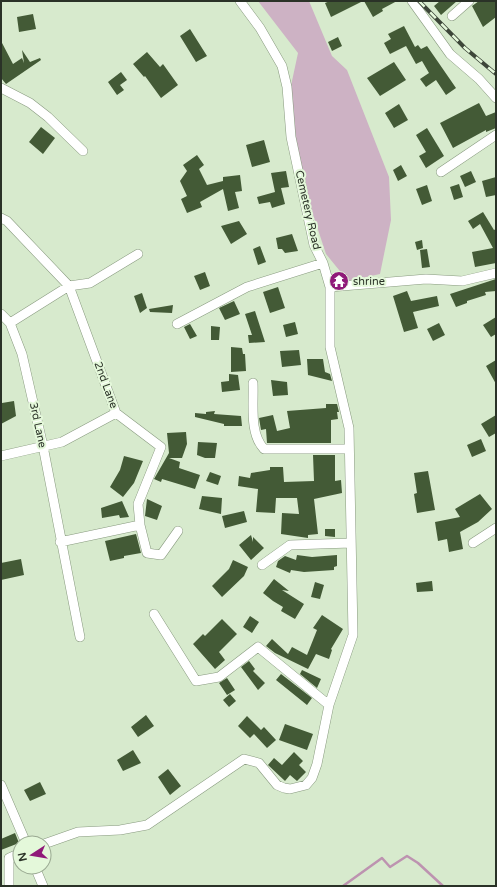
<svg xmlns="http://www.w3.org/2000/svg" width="497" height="887" font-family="'Varela Round',sans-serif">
<rect width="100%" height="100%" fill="#d7eacd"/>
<path fill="#cdb2c4" d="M258 1H309L332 56 347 70 389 177 391 220 380 274 348 281 326 254 299 172 286 109 298 53Z"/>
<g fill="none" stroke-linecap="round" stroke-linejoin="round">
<path stroke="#bd93b0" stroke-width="2.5" d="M343 886 382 858 390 867 407 856 418 863 443 886"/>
</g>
<path fill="#435a36" d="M330 1H363L331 17 325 3Z
M364 1H397L382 9 383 11 373 17Z
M440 1H457L441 15 434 6Z
M479 1H496V17L483 27 472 6Z
M33 14 36 29 19 32 17 17Z
M404 26 415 47 418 45 421 49 427 46 456 88 446 95 436 80 426 87 420 79 429 73 422 61 416 64 406 46 390 54 384 43 391 39 388 34Z
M190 29 207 56 196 62 180 36Z
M338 37 342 46 332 51 328 42Z
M1 41 13 64 22 58 24 63 22 50 30 62 40 58 41 60 6 84 1 78Z
M147 52 160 67 163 64 178 85 161 98 145 76 144 77 133 64Z
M394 62 406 80 380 96 367 78Z
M121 72 127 80 120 85 124 90 117 95 108 82Z
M479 103 486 116 496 112V128L486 132V130L453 148 440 123Z
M399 104 408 120 394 128 385 113Z
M41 127 55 138 43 154 29 142Z
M427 128 444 156 426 168 419 156 426 152 416 135Z
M264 140 270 162 252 167 246 145Z
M197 155 204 165 199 169 207 185 223 181V177L240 175 242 191 235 192 239 208 228 211 223 189 200 202 202 207 187 213 181 199 187 196 180 181 187 171 183 165Z
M401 165 407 176 398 181 393 170Z
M286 171 289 187 281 188 285 204 272 208 270 202 259 204 257 197 275 192 271 173Z
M471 171 476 182 465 187 460 176Z
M496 177V195L486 197 482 181Z
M459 184 463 197 454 200 450 187Z
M427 185 432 201 422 205 416 189Z
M483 212 494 230 496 229V263L475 267 472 252 493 248 480 224 473 229 468 221Z
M239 221 247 234 231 244 221 226Z
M292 234 298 251 285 253 282 249H278L276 238Z
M422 240 423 248 417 250 415 242Z
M260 246 266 262 258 265 253 249Z
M427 249 430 267 422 268 420 250Z
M205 272 210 286 200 290 194 276Z
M496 279V291L485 292 486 295 467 301V303L456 307 450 294Z
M278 287 285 308 270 313 263 292Z
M407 291 411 301 437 296 439 306 413 312 418 328 404 332 393 296Z
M142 293 147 308 140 313 134 296Z
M234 301 240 314 225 320 219 308Z
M173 305 172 313 150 312 149 309Z
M255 311 265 342 249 343 248 335H252L245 314Z
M496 317V334L491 337 483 325Z
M295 322 298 334 286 337 283 325Z
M439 323 445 335 433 341 427 329Z
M190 324 197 336 190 339 184 327Z
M211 326 220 327 219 340H211Z
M231 347 242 348 243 354H245L246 371 231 372Z
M299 350 301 365 282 367 280 351Z
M307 359H323L325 372 330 374 332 381 308 375Z
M496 360V384L486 366Z
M229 374 238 375 240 390 222 392 221 382 229 381Z
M271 380 287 382 288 395 273 396Z
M14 401 16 416 1 424 2 403Z
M326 404H337L339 412H337L338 419 331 420V443H267L266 429 261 430 259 418 273 415 277 431 290 428 287 411 326 408Z
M215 411 214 414 241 416 242 426H224V424L195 417V413L206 414V412Z
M496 415V433L489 437 481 424Z
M186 432 187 444 182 458H169L180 462 179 468 200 475 195 489 162 479 161 482 154 479 169 453 167 433Z
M481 439 486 451 472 457 467 445Z
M198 442 217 443 215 458H205L197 455Z
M313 455H335V481L341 480 342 493 314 499 318 534 308 535V538L281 534 282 513 299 514 297 498H276L275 513 256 512 258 489 238 486 239 476 250 478 251 473 270 470V467H283L284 482 314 481Z
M124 456 143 461 134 483 123 497 110 487 120 470Z
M428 471 435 510 417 513 414 494 417 493 414 473Z
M210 472 221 476 218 485 206 481Z
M480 494 492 509 478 522 460 532 463 549 449 552 447 539 438 541 435 522 460 517 455 509Z
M202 496 222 498 221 514 199 509Z
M147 499 162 506 157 520 145 516Z
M122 501 129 517 120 518 119 515 102 518 101 508Z
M244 511 247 522 225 528 222 516Z
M325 529H335V537L325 536Z
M136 534 141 553 124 556V558L110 561 105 541Z
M251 535 253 542V537L264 548 251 560 239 545Z
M297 555 312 557 337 555V566L334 567V570L304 572 291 570 290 573 276 567 278 561 285 556 296 560Z
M21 559 24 575 1 580V563Z
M233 560 248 567 244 576 222 597 212 586 229 569Z
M274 579 289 591 282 590 304 604 295 619 281 611 283 607 273 601 263 593Z
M432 581 433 591 417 592 416 583Z
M315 582 324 585 320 599 311 597Z
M322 615 343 629 331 649 332 650 329 659 316 654 308 669 275 653 266 646 272 639 288 654 292 647 307 655 317 630 313 628Z
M250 616 259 622 252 633 243 627Z
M222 619 237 634 219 652 225 660 215 669 193 644 203 634 205 636Z
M249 661 255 669 253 671 265 683 258 690 241 667Z
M302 670 321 679 317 688 300 674Z
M281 674 312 698 307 705 276 680Z
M227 678 235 690 227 695 219 683Z
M230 694 236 701 229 707 223 700Z
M146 715 154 726 138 737 131 727Z
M247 716 261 730 264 727 276 740 267 748 254 734 250 738 238 726Z
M285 724 313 734 307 750 279 740Z
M133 750 141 763 123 771 117 760Z
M294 752 303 761 299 765 306 772 297 781 290 775 285 781 268 765 274 758 282 765Z
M168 769 181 786 170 795 158 777Z
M40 782 46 794 30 801 24 790Z
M15 833 19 843 1 850V839Z"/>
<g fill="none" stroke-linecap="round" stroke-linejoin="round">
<g stroke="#889a7f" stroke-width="10">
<path id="street" d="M240 1 260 28 282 66 287 87 291 137 314 245 323 263 330 287 426 279 462 281 496 273
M412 1 450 54 479 79 496 98
M452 16 469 1
M1 88 30 103 48 117 83 151
M441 172 496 135
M1 218 7 221 69 286 116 413 161 447 138 504 140 525 60 542
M1 314 10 323 22 354 43 446 80 637
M10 323 69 286 90 283 138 254
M177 324 247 287 323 263
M253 383C254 404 249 433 264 449H349
M1 456 62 442 116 413
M140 525 147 553 161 555 178 531
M473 543 496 528
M262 565 290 545 351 543
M154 614 196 681 219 677 258 647 329 705
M1 785 26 843
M44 844 78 832 120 830 147 825 244 759 259 763 277 785 284 788 290 789 306 785 312 778 317 764 329 705 353 635 349 428 330 347V287
M35 867 43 886
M9 886V858L20 853"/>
</g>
<use href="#street" stroke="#fff" stroke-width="9"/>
<g stroke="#3d4639" stroke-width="4">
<path id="rail" d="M419 1 465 48 496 74"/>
</g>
<use href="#rail" stroke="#e4f8da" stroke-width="2.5" stroke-dasharray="8" stroke-linecap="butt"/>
</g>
<defs>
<g id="temple-disc" transform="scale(1)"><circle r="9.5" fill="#901a79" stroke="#e4f8da"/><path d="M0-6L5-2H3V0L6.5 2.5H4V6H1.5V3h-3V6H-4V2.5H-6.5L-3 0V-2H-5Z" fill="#fff"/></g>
</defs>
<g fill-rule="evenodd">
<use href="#temple-disc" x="339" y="281"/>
</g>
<g text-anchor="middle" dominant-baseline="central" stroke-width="4" stroke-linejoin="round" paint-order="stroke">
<g font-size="11" fill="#2a3227" stroke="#e4f8da">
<text transform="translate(308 210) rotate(77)">Cemetery Road</text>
<text transform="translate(106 385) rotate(70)">2nd Lane</text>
<text transform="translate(38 425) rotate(78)">3rd Lane</text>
</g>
<g font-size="11" fill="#2a3227" stroke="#e4f8da" text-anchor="start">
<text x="353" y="281">shrine</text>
</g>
</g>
<rect width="497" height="887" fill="none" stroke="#2a3227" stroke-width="4"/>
<g transform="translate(32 855) rotate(258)"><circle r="19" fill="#e4f8da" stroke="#9aa992"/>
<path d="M0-3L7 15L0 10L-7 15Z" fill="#901a79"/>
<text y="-6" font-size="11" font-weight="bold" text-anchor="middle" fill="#2a3227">N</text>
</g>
</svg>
